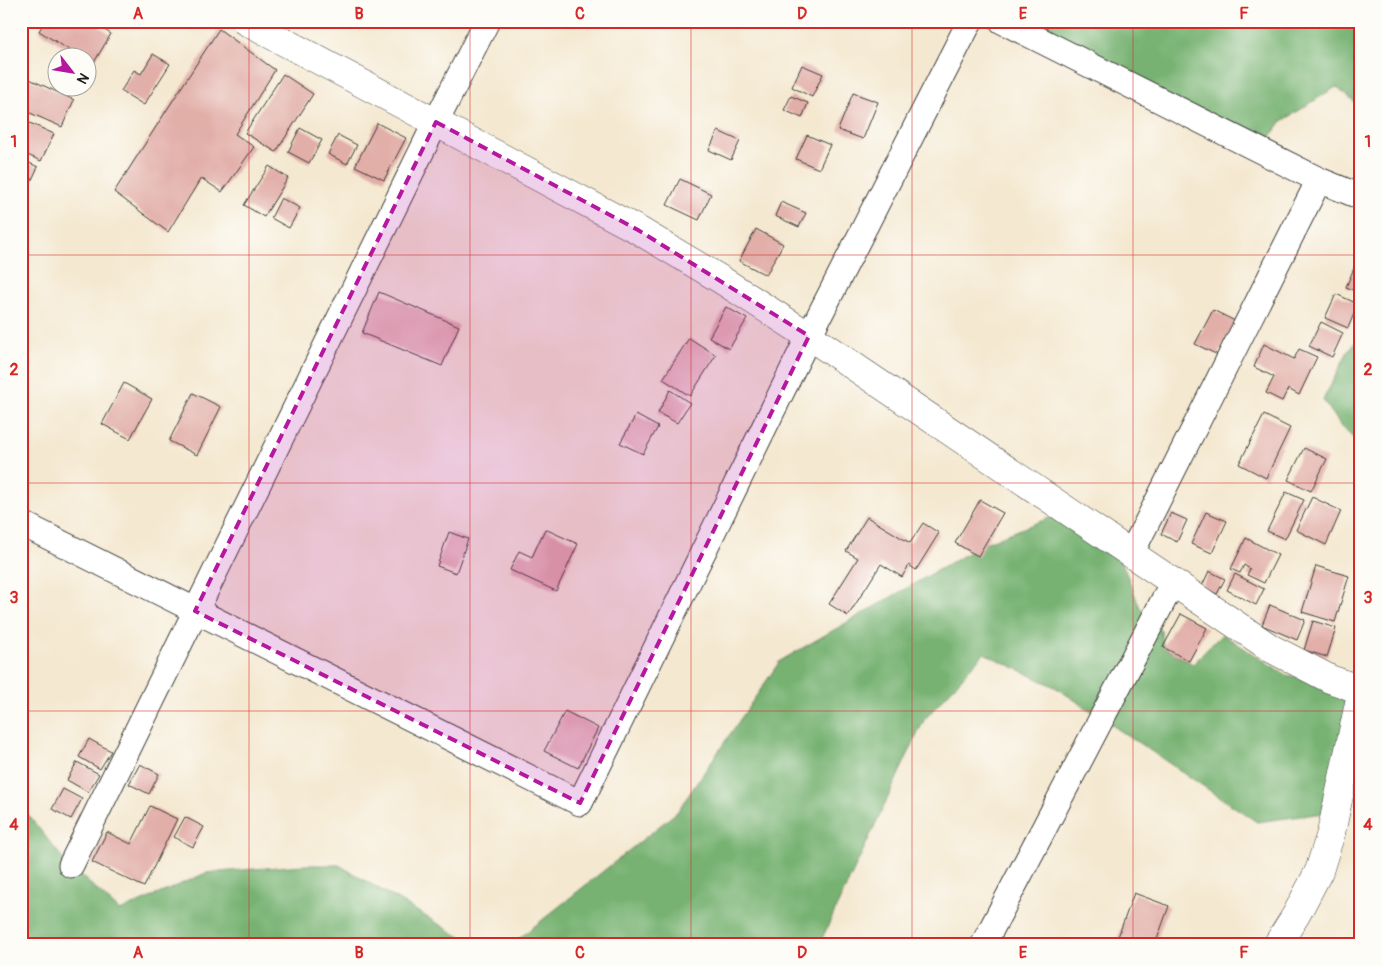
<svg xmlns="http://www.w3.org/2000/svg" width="1382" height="966" font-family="Pangolin,sans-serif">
<rect width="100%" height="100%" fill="#fdfcf7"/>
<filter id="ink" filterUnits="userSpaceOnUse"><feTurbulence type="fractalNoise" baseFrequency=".02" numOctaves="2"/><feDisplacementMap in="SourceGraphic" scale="10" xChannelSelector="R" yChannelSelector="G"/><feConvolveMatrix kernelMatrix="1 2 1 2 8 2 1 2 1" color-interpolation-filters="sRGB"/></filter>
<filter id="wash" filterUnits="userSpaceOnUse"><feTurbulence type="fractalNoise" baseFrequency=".0096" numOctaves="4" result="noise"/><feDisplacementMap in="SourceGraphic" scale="20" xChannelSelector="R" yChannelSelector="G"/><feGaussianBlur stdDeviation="1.12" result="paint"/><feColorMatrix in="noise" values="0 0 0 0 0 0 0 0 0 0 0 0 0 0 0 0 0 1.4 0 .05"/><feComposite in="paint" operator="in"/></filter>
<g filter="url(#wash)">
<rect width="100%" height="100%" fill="#f4e8d0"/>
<path fill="#77b272" stroke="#4a6747" d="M1023 21H1361V107L1336 87 1281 122 1261 151Z
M1361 335V444L1342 427 1323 400 1348 351Z
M1067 511 1123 565 1140 608 1161 630 1163 647 1193 664 1222 634 1286 675 1361 690 1324 813 1257 822 1055 687 984 653 924 720 819 945H511L677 812 780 661 985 543Z
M21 806 65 861 120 911 206 873 302 865H339L474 945H21Z"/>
<g id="blocks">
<path fill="#e2aea8" d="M45 21H101L98 26 111 34 93 64 88 61V58H82L39 31Z
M219 29 275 70 235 134 254 147 222 192 201 178 168 232 114 192Z
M153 54 170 64 144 105 121 91 134 70 141 74Z
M802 65 823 74 812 97 792 87Z
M283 74 313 94 276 152 245 133Z
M21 75 74 100 62 127 21 109Z
M853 93 878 102 863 139 838 130Z
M791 96 808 103 802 118 784 110Z
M21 119 54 134 41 161 21 152Z
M377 123 406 138 384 180 355 166Z
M300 128 322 140 309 163 288 152Z
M718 131 740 141 731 160 709 150Z
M338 135 357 145 347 164 328 154Z
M807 135 830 145 819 169 796 159Z
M21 159 38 167 25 194 21 192Z
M269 166 288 178 264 217 244 205Z
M680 179 711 194 699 220 667 205Z
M281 198 300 208 289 228 271 218Z
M781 202 806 213 799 227 775 216Z
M756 229 783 244 766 275 739 261Z
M1357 261 1361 262V293L1346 287Z
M379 292 459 326 442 366 362 333Z
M1336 294 1358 304 1348 328 1325 318Z
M726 307 747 319 729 349 709 337Z
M1213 310 1235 321 1218 355 1195 344Z
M1321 322 1343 333 1332 357 1309 346Z
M689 338 716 355 690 396 663 379Z
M1264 344 1294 359 1299 349 1317 357 1299 395 1288 389 1282 401 1266 393 1274 377 1254 367Z
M124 383 152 399 130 439 102 424Z
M670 390 690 403 677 423 658 413Z
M193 393 221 407 197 455 169 441Z
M636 415 658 427 643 454 620 443Z
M1264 415 1290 428 1266 478 1239 464Z
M1304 448 1327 459 1311 491 1288 480Z
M1286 492 1304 500 1285 539 1267 531Z
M1312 497 1341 511 1326 545 1296 530Z
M980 500 1003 513 978 556 955 543Z
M1206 512 1227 521 1212 553 1191 544Z
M1171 513 1187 520 1177 542 1161 534Z
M867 517 910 543 923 523 939 533 916 570 909 565 902 577 881 564 848 616 829 604 858 558 846 551Z
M545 529 578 544 556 591 510 570 519 551 532 557Z
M449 532 468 539 456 573 437 566Z
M1246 538 1278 555 1264 583 1247 575 1250 569 1244 565 1240 573 1231 569Z
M1316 566 1349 576 1335 622 1302 612Z
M1209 571 1225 579 1217 594 1202 586Z
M1235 574 1264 589 1256 605 1227 590Z
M1270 605 1305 620 1297 640 1262 625Z
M1181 614 1207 628 1189 661 1163 647Z
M1313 621 1336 628 1327 657 1304 650Z
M565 711 598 728 578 768 544 751Z
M89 739 111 751 100 769 79 757Z
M77 762 99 774 88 792 67 780Z
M140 764 159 774 149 794 129 784Z
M63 789 82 799 71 819 52 809Z
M150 806 177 819 144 887 92 862 107 832 131 844Z
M185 817 204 827 193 847 174 837Z
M1134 893 1169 906 1155 945H1115Z"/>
</g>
</g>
<g filter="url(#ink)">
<use href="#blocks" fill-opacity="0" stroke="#3c3b37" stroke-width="1"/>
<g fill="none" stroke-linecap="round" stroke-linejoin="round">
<g stroke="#3c3b37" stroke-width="27">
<path id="minor" d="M1002 21 1319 180 1361 197
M21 523 580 803 809 336 970 21
M1131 554 1319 180
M71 865 436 122 487 21
M983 945 1173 582"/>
</g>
<g stroke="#3c3b37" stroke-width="29">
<path id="tertiary" d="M245 21 638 230 720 279 809 336 1272 649 1330 679 1361 690
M1277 945 1296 915 1319 871 1331 833 1361 694"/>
</g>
<use href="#minor" stroke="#fff" stroke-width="25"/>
<use href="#tertiary" stroke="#fff" stroke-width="28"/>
</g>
</g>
<path fill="#b5179e" fill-opacity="0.2" stroke="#b5179e" stroke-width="4" stroke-dasharray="10 6" stroke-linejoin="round" d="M436 122 638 230 809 336 580 803 195 611Z"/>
<path fill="none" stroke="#d62828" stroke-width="1" stroke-opacity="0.55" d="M249 21V945M470 21V945M691 21V945M912 21V945M1133 21V945M21 255H1361M21 483H1361M21 711H1361"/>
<rect width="1382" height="966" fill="none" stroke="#fdfcf7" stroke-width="55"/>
<g transform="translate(72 72) rotate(121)"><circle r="24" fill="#fdfcf7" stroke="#a3a29f"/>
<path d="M0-4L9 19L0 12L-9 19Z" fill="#b5179e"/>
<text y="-8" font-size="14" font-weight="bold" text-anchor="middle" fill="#1c1c1c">N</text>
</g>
<rect x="28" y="28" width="1326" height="910" fill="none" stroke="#d62828" stroke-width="2"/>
<g font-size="16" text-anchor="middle" font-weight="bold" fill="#d62828">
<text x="138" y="19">A</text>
<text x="359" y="19">B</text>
<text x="580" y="19">C</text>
<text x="802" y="19">D</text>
<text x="1023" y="19">E</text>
<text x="1244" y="19">F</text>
<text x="14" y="147">1</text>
<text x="1368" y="147">1</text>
<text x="14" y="375">2</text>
<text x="1368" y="375">2</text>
<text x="14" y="603">3</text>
<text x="1368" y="603">3</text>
<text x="14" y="830">4</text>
<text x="1368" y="830">4</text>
<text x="138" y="958">A</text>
<text x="359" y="958">B</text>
<text x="580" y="958">C</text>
<text x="802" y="958">D</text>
<text x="1023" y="958">E</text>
<text x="1244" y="958">F</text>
</g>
</svg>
